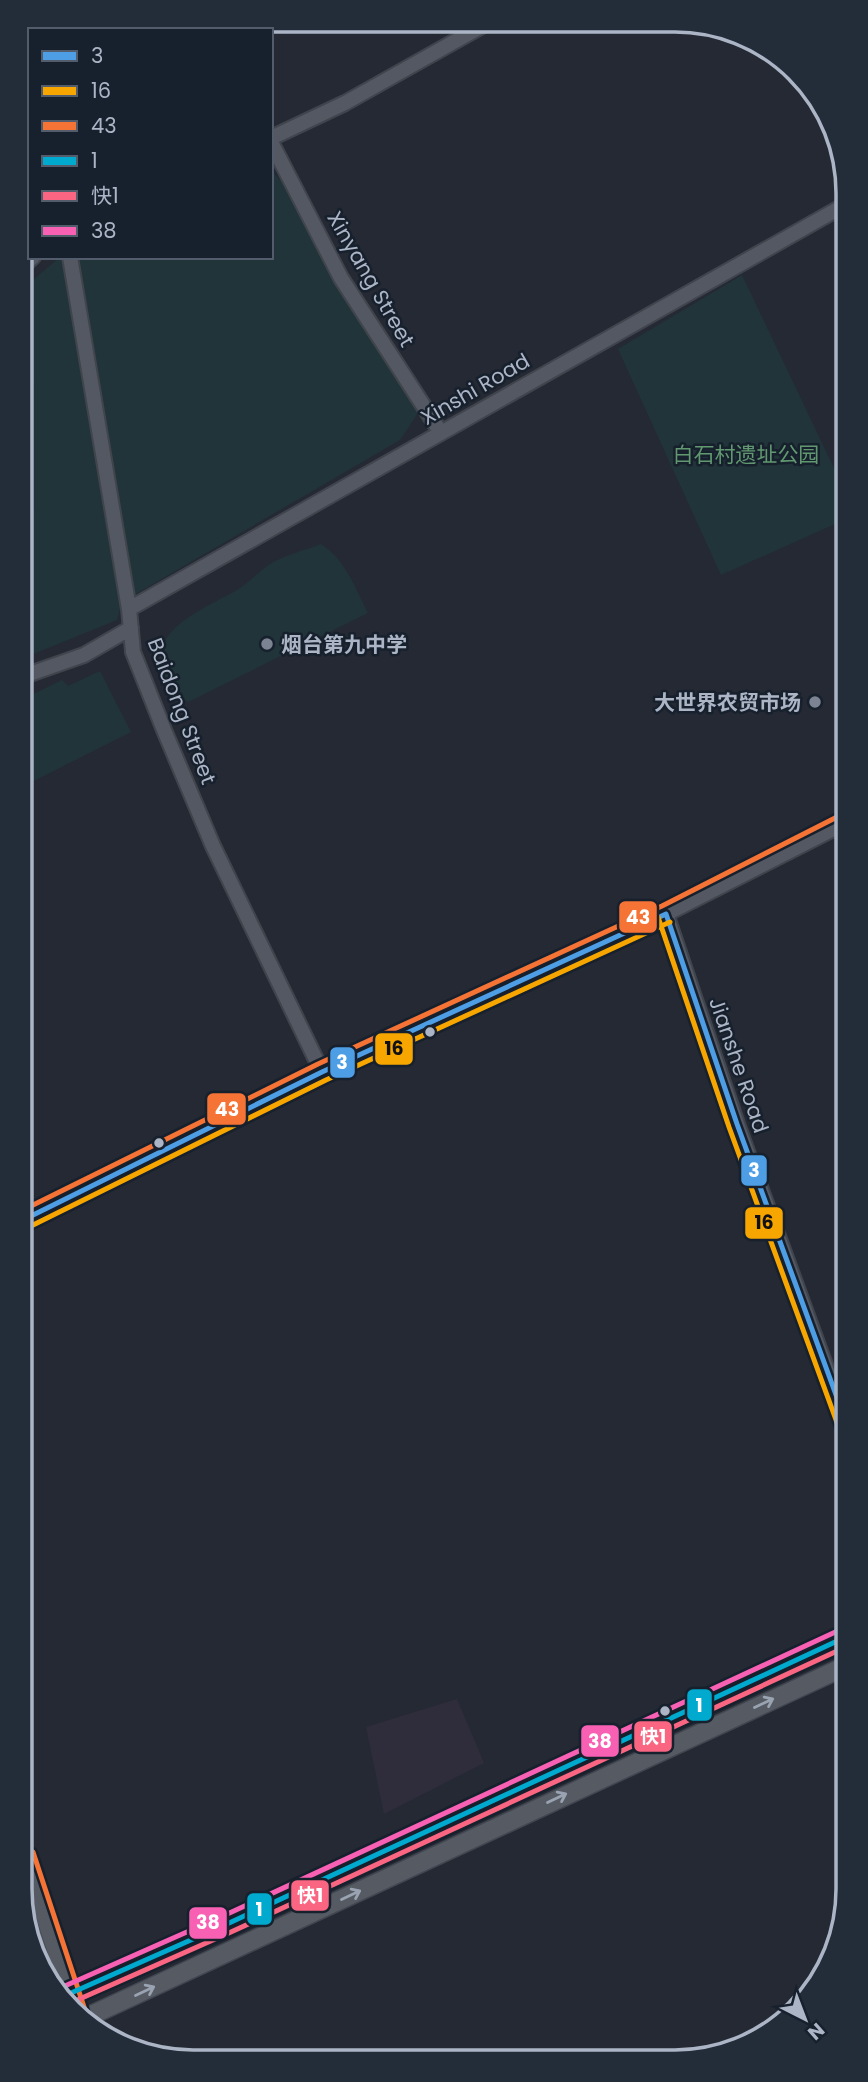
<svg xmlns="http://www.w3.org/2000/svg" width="868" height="2082" font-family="Poppins,'Noto Sans SC',sans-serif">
<rect width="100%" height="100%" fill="#242933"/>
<path fill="#2f2d3c" d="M457 1699 484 1763 384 1814 366 1727Z"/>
<path fill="#213439" d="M271 170 281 181 336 285 418 413 400 440 122 602 117 620 21 659 20 291 60 257H271Z
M742 275 844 489V520L721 575 618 349Z
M321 544C346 560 355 588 368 613L188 702C176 694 165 682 162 669 150 628 208 607 237 590 250 582 260 570 270 564 285 555 305 550 321 544Z
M100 671 131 732 22 787 21 700 62 680 68 686Z"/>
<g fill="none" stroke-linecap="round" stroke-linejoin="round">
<g stroke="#40444c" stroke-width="18">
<path id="minor" d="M163 25 167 30
M271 138 345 103 491 21
M271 142 341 278 441 433
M70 257 129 609 133 652 164 730 213 846 322 1072
M20 269 33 257
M129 609 843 206
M21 677 84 655 131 628
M666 914 737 1124 847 1425
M23 1220 322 1072 666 914 845 823"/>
</g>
<g stroke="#414650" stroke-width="21">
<path id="major" d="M25 1855 78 2016
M25 1914 40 1960
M62 1997 227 1924 848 1636
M83 2019 848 1665"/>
</g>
<use href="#minor" stroke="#535862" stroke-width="14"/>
<use href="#major" stroke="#565b63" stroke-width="18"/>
<g stroke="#17202d" stroke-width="10">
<path id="bus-1" d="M666 914 737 1124 847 1425
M23 1220 322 1072 666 914"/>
</g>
<g stroke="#17202d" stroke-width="10">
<path id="bus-2" d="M658 917 729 1127 839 1428
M27 1228 326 1080 670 922"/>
</g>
<g stroke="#17202d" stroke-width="10">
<path id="bus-3" d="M23 1210 318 1064 662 906 841 815
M33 1852 86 2013"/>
</g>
<g stroke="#17202d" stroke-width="10">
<path id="bus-4" d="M62 1997 227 1924 848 1636"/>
</g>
<g stroke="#17202d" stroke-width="10">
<path id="bus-5" d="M66 2005 231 1932 848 1646"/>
</g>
<g stroke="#17202d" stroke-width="10">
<path id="bus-6" d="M58 1989 223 1916 844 1628"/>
</g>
<use href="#bus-1" stroke="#4d9ee5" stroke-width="5"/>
<use href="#bus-2" stroke="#f7a600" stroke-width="5"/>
<use href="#bus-3" stroke="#f57335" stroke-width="5"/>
<use href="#bus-4" stroke="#00a9ce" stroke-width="5"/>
<use href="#bus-5" stroke="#fa6682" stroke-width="5"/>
<use href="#bus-6" stroke="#f860b3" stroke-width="5"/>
</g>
<defs><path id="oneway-shaft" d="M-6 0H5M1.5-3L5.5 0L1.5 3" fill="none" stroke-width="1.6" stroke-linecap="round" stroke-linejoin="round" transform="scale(1.75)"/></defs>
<g stroke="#9aa3b2">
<use href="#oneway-shaft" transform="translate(764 1703) rotate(-25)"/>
<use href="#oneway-shaft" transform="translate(557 1798) rotate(-25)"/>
<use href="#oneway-shaft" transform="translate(351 1895) rotate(-25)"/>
<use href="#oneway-shaft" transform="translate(145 1991) rotate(-25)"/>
</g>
<g fill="#7c8493" stroke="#17202d" stroke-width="2.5">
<circle cx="267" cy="644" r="7"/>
<circle cx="815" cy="702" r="7"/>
</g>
<g fill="#abb5c6" stroke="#17202d" stroke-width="2.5">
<circle cx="430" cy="1032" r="6"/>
<circle cx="159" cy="1143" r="6"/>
<circle cx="665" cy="1711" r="6"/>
</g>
<g text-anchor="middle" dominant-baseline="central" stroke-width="5" stroke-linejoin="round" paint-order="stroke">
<g font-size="21" fill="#abb5c6" stroke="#17202d">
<text transform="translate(371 279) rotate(60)">Xinyang Street</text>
<text transform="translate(475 389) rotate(-30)">Xinshi Road</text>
<text transform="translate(182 711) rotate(69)">Baidong Street</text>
<text transform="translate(739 1065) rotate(71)">Jianshe Road</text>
</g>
<g font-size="21" fill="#619870" stroke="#17202d">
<text x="746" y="454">白石村遗址公园</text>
</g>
<g font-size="21" font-weight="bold" fill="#abb5c6" stroke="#17202d" text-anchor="start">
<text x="281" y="644">烟台第九中学</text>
<text x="801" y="702" text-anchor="end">大世界农贸市场</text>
</g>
</g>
<path d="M0 0H868V2082H0ZM193 32H675A161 161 0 0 1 836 193V1889A161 161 0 0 1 675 2050H193A161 161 0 0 1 32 1889V193A161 161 0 0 1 193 32Z" fill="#232c39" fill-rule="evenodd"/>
<path fill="none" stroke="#abb5c6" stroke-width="3.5" d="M193 32H675A161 161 0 0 1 836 193V1889A161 161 0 0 1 675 2050H193A161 161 0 0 1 32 1889V193A161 161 0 0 1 193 32Z"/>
<g stroke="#17202d" stroke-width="2.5">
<rect x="618" y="900" width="40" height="34" rx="7" fill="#f57335"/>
<rect x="374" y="1032" width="40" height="34" rx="7" fill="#f7a600"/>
<rect x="329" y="1046" width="27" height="33" rx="7" fill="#4d9ee5"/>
<rect x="206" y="1092" width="41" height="34" rx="7" fill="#f57335"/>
<rect x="740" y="1154" width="28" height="33" rx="7" fill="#4d9ee5"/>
<rect x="744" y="1206" width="40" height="34" rx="7" fill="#f7a600"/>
<rect x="686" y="1688" width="27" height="34" rx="7" fill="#00a9ce"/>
<rect x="633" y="1720" width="40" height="33" rx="7" fill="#fa6682"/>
<rect x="580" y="1724" width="40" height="34" rx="7" fill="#f860b3"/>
<rect x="290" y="1879" width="40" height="33" rx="7" fill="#fa6682"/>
<rect x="246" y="1892" width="27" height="34" rx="7" fill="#00a9ce"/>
<rect x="188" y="1906" width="40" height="34" rx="7" fill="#f860b3"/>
</g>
<g font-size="19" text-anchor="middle" font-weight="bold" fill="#fff">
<text x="638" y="924">43</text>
<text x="342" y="1069">3</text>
<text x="227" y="1116">43</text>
<text x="754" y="1177">3</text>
<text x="699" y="1712">1</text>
<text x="653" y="1743">快1</text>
<text x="600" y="1748">38</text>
<text x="310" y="1902">快1</text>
<text x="259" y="1916">1</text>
<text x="208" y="1929">38</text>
</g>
<g font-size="19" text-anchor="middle" font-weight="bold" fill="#111">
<text x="394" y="1055">16</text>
<text x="764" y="1229">16</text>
</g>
<rect x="28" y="28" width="245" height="231" fill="#17202d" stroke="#525c6a" stroke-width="2"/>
<rect x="42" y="51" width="35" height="10" fill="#4d9ee5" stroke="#525c6a" stroke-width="2"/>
<text x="91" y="63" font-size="21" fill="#abb5c6">3</text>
<rect x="42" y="86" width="35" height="10" fill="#f7a600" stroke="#525c6a" stroke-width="2"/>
<text x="91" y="98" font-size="21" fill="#abb5c6">16</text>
<rect x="42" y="121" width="35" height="10" fill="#f57335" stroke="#525c6a" stroke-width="2"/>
<text x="91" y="133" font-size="21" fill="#abb5c6">43</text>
<rect x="42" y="156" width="35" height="10" fill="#00a9ce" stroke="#525c6a" stroke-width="2"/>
<text x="91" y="168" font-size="21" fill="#abb5c6">1</text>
<rect x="42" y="191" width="35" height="10" fill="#fa6682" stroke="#525c6a" stroke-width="2"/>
<text x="91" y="203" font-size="21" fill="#abb5c6">快1</text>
<rect x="42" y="226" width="35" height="10" fill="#f860b3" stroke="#525c6a" stroke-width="2"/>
<text x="91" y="238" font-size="21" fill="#abb5c6">38</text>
<g transform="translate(805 2019) rotate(138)" stroke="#17202d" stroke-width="5" paint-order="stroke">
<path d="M0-5L12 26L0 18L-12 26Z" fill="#abb5c6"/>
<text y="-10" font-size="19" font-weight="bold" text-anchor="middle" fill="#abb5c6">N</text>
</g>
</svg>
